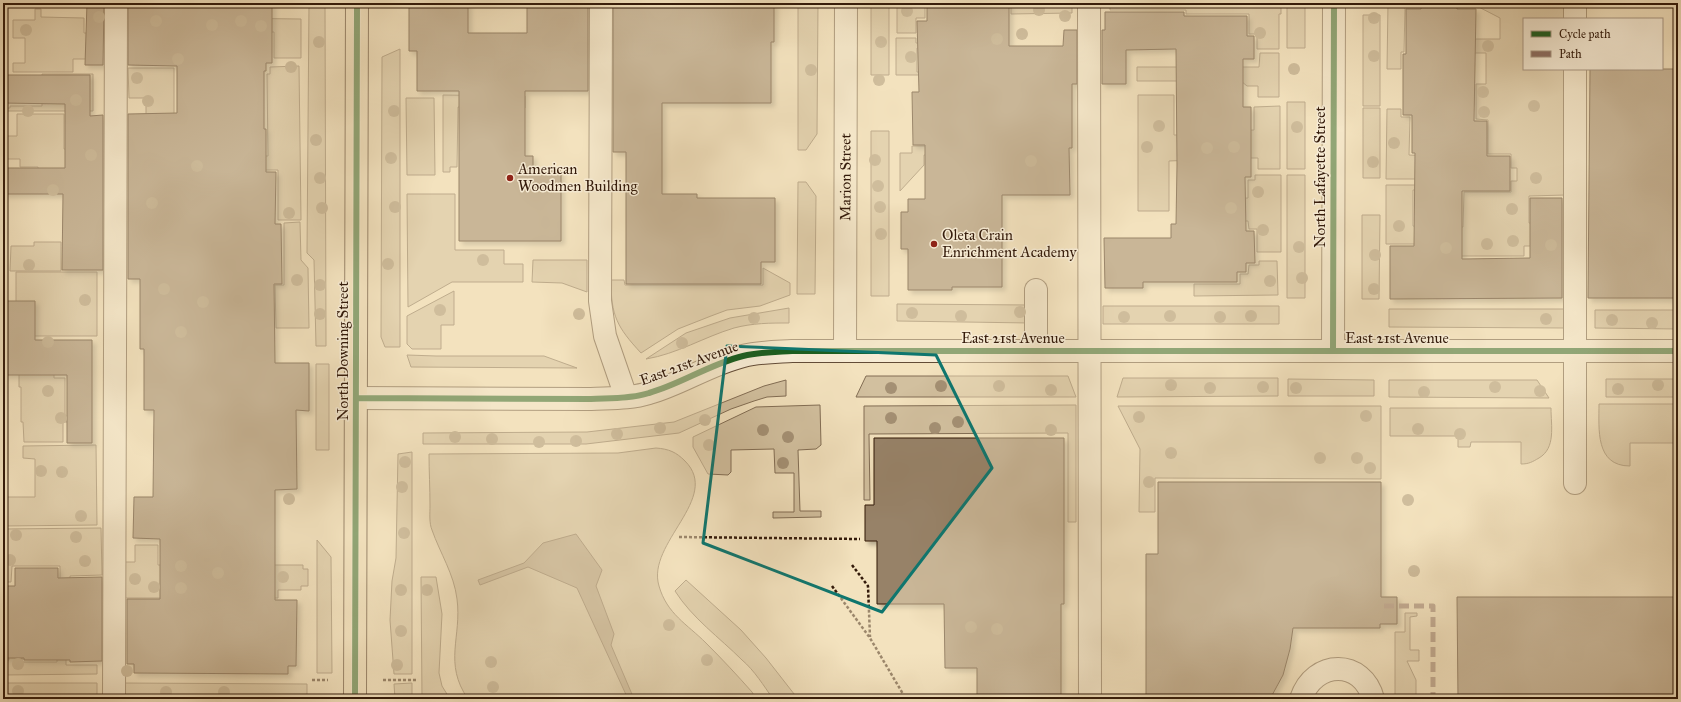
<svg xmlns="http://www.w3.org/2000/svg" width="1681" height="702" font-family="'IM FELL Great Primer',serif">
<defs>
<filter id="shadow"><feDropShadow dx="3.5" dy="3.5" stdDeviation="2" flood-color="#0004"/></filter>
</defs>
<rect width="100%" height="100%" fill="#f3e2be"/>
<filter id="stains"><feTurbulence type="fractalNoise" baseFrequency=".005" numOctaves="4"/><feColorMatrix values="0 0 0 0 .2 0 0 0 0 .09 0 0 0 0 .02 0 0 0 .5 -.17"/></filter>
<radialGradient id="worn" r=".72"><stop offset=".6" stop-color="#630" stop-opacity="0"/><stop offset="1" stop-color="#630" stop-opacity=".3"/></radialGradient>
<path fill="#d2c09f" stroke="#826d54" d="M309 3H325L326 346H316L314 260 307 253Z
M798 3H818L817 134 806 150H798Z
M871 3H889V75H871Z
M897 3H925V18H916V33H897Z
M1011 3H1072V13L1011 14Z
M1110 3H1281V14H1279V49H1257V34H1249V14H1186V10H1110Z
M1287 3H1305V48H1287Z
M1388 3H1465V4H1419V7H1405L1404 52H1401V69H1387Z
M1471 3H1566V19H1524V69H1566V195L1529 196V223L1561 224V246H1524V256H1422V227H1463L1464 192H1511V181H1517V168H1511V154H1488V120L1476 119V84H1486V53H1471L1460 39H1500V18Z
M35 9H41V17L84 18V33H96V59H73V72H13V63H25V38H13V20H35Z
M1363 15H1380V106H1363Z
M222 18 301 19V58H274V32H247Z
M896 38H916V43H925V48H917V72H925V75H896Z
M400 49V347H385L381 337 382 57Z
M1260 53H1279V97H1258V86H1247L1241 81H1137V67H1259Z
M299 66 301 220H278V170H263V156H268L267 74H270V67Z
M128 68H174V115L146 127V98H129Z
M42 74H93V111H3V108H10V106H42Z
M443 95 525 96V108L458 107 457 167H450V172H443Z
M1138 95H1174V135H1192V160L1169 161V211H1138Z
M406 98H434L435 175H407Z
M1287 102H1305V169H1287Z
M1280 106V169H1258V158H1245L1225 131 1254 130V107Z
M1363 108H1380V178H1363Z
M1387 109H1401V117H1410L1409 155 1429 156V179H1386Z
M17 114H64V149L94 150V174H38V167H20V159H3V136H17Z
M871 131H889V296H871Z
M912 146H939L935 155H924V165L900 191V153H912Z
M1255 175H1281V252H1257V229H1249L1248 221H1178L1224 199 1248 198V180H1255Z
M1287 175H1305V298H1287Z
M798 182H806L816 196 815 294H797Z
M1386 185H1429V190H1413V226L1420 227V244H1386Z
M407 194H455V250H504V264H523V282H452L408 307Z
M1362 215H1380L1379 299H1362Z
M300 222 301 260 308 268 309 328H276L275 285H284V223Z
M34 242H61V271H10L11 246H34Z
M533 260H587V292L562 283 532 282Z
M1259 261H1277L1278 295 1194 296V284H1240V274H1248L1249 265H1259Z
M763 268 790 283V295L760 306 727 310 711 316 678 329 641 353C617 327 611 316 611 280H624L625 285H763Z
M16 272H97V336H16Z
M454 291V325H441V349H412L407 344V316Z
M897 304 1030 305V323L897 321Z
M1103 306H1279V324H1103Z
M789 308V323C770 323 753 323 734 328 704 337 677 354 646 359L686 333 730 318Z
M1389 309H1565V328L1389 327Z
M1595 310H1678V329L1595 328Z
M19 341H54V378H65V416H84L85 422H63V442H24L23 422H21V387H19Z
M407 355 436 356H544L577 368 411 367Z
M316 364H329V450H316Z
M866 376H1068L1076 397H856Z
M1123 378H1278V396L1117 397Z
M1288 379 1374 380V396H1288Z
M1606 379H1678V397H1606Z
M786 380V396L767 397 754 401 731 409 679 433 586 444H423V433L587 432 674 422 764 386Z
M1389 380H1537L1549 398 1389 397Z
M1599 404H1678V443H1630V466C1595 466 1599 429 1599 404Z
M820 405 821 445 816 449 798 450 800 511H821V517L773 518V512H794V473H775L774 449 731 450V472L728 475 708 474 693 447V437L756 407Z
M1076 405V522H1068V433L869 434 870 500H864V406Z
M1118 406H1381V479L1155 478V512H1139L1140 449Z
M1390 408H1551C1551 426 1556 448 1539 458 1532 462 1529 464 1521 464V442H1471L1470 447H1458V436H1390Z
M96 445 97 525 3 526V497H35V459L23 458V446Z
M656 448C669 449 676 452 685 461 722 498 646 543 659 586 667 614 687 624 706 643 722 659 737 675 752 692L756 699H468C443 663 462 637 457 599 454 574 440 553 432 530 429 523 430 513 430 506 430 488 429 471 429 454L618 453Z
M412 452V674H394L390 620 392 581 396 558 398 454Z
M101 528 102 575 70 576V584H60V566H12L11 582H3V529Z
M317 540 331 557 332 673H317Z
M135 545H158V565H303V569H308V586H301V590H278V598H125V562H135Z
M421 577H436L442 614 439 673 442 686 450 699H422Z
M686 580 741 630 766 658 798 699H773C764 686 754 670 742 660 720 638 692 618 675 591Z
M1405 613H1417V616L1410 617V650H1419V661H1407L1416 680V695H1395V632H1405Z
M57 637 66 656V665H97V674L3 675V660H9V655H22V662H57Z
M3 683H97V699H3Z
M122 683 307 684V699H122Z
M412 683V699H395L394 684Z"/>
<path fill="#b29e81" stroke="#7f6951" d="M576 534 602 570 596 586 614 634 611 645 634 699H628L577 588 528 567 480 585 478 580 524 563 543 543Z"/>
<path fill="#978268" stroke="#331a0a" filter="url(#shadow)" d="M87 3H104L103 65H85Z
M128 3H272V63H266V71H264V129H266V172H276L275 224H281L282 284H274L275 363H309V411L296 410 297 489 275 490V600H297L296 666H288V674L134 673V664H127V599H160V539L133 538 134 497H153L154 410H144V349H140V279H128V114L177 113V66L128 65Z
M409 3H468V33H527V3H588V91H525V156H533V171H561V241H459V91H417V51H409Z
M613 3H774V42H771V103H662V194H697V198H775V262H761V284H626V152H613Z
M927 3H1009V46H1063L1064 30H1077V84H1072V148H1069L1070 195H1002V287H952V290H908V249H901V212H908V199H925V145H913L912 92H919L917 21H927Z
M1421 6H1457V9H1476L1474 121H1487V156H1510V191H1462V259L1530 258V198H1562V298L1390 299V246H1414L1415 153H1412V115H1403V54H1406V9H1421Z
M1105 12H1184V16H1247V36H1254V59H1243V107H1251V177H1245L1246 231H1254L1255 263H1246V272H1237V282H1143V288H1105L1104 238H1171V224H1176L1177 165 1176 49 1126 50V84H1102V30H1105Z
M1590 69H1678V298H1588Z
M3 75H90V116L103 115V270H62L63 194H3V168H65V104L3 103Z
M3 301H35V340H92V443H67V375H3Z
M874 438H1064V604H1061V699H977V668H945L944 604H877V541H865V505H874Z
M1158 482H1381V597H1397V624H1380V628H1293L1290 649 1283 675 1270 699H1146V554H1158Z
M15 568H58V578L102 577V661L70 662V660H24V658H3V586H15Z
M1457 597H1678V699H1458Z"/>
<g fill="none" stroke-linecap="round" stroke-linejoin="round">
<g stroke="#634c37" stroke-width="24">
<g id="minor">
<path d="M601 3 600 301 605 336 626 397"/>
<path d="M1089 3 1090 699"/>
<path d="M1575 19V3"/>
<path d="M1036 290V351"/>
<path id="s1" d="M845 351 846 3"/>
<path d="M1333 351 1334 3"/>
<path d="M356 398 591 399C610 398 630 399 649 393 681 384 710 364 743 356 759 352 776 352 792 351H1678"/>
<path d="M1575 483V69"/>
<path d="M114 699 116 3"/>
<path d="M1301 699C1314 659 1363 659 1373 699"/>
</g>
</g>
<g stroke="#331a0a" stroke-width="24">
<path id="major" d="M355 699 357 3"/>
</g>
<path stroke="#331a0a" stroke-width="2.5" stroke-dasharray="3 2" stroke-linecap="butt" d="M679 537 860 539
M852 565 868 586 870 637
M832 586 870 638 906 699
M312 680H328
M383 680H417"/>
<use href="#minor" stroke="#f7ecd5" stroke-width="22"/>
<use href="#major" stroke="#f3e2be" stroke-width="22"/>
<path stroke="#8d6e63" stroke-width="5" stroke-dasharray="10 5" stroke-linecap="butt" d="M1384 606H1433V699H1384"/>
<g stroke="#f7ecd5" stroke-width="8">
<path id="cycleway" d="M1333 351 1334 3
M356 398 591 399C610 398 630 399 649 393 681 384 710 364 743 356 759 352 776 352 792 351H1678
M355 699 357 3"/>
</g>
<use href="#cycleway" stroke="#1b5e20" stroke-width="6"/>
</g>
<g fill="#a49074">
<circle cx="1039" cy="10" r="6"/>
<circle cx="907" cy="11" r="6"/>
<circle cx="1065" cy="16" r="6"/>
<circle cx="99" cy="17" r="6"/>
<circle cx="1374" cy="18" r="6"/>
<circle cx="156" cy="21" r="6"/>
<circle cx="241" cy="21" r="6"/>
<circle cx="212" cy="25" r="6"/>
<circle cx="261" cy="26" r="6"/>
<circle cx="26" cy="30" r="6"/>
<circle cx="1260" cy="33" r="6"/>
<circle cx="1022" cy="34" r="6"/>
<circle cx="997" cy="39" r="6"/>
<circle cx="319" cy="42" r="6"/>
<circle cx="881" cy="42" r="6"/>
<circle cx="1488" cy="46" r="6"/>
<circle cx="1374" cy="56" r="6"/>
<circle cx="911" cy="57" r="6"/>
<circle cx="178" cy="59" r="6"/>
<circle cx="291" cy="67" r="6"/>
<circle cx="1294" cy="69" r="6"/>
<circle cx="811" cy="70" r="6"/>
<circle cx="137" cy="78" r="6"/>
<circle cx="879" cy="80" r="6"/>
<circle cx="1483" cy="92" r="6"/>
<circle cx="76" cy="100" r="6"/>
<circle cx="148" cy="101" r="6"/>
<circle cx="1534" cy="106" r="6"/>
<circle cx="28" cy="111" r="6"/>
<circle cx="394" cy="111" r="6"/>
<circle cx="1484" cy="112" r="6"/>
<circle cx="1159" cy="126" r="6"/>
<circle cx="1297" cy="127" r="6"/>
<circle cx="316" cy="140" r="6"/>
<circle cx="1394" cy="143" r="6"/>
<circle cx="1147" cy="147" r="6"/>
<circle cx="1234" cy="147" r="6"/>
<circle cx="1207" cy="148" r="6"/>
<circle cx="91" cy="155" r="6"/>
<circle cx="391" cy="158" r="6"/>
<circle cx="875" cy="160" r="6"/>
<circle cx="1031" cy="161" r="6"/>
<circle cx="1373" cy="162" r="6"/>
<circle cx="197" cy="166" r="6"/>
<circle cx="320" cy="178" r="6"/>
<circle cx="1536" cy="178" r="6"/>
<circle cx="878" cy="186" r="6"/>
<circle cx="53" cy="190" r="6"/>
<circle cx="1258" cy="192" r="6"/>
<circle cx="152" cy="203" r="6"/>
<circle cx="395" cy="207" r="6"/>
<circle cx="880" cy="207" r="6"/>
<circle cx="322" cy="208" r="6"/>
<circle cx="1231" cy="208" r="6"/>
<circle cx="1512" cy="209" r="6"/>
<circle cx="289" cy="213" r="6"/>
<circle cx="1399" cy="226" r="6"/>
<circle cx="1263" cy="230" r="6"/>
<circle cx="881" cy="234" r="6"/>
<circle cx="1513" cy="241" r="6"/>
<circle cx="1487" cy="244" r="6"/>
<circle cx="1551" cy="245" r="6"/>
<circle cx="1299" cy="247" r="6"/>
<circle cx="1446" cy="248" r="6"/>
<circle cx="1375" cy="255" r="6"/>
<circle cx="483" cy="260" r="6"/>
<circle cx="388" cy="264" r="6"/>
<circle cx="29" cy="265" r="6"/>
<circle cx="1302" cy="278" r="6"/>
<circle cx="297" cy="280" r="6"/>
<circle cx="1270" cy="281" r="6"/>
<circle cx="320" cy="285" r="6"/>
<circle cx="164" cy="289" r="6"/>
<circle cx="1374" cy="289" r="6"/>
<circle cx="85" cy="300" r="6"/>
<circle cx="203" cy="302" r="6"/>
<circle cx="440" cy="310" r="6"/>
<circle cx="1020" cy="312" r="6"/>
<circle cx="912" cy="313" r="6"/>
<circle cx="320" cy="314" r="6"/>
<circle cx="579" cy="314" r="6"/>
<circle cx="961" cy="316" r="6"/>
<circle cx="1170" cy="316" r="6"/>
<circle cx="1251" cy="316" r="6"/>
<circle cx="1124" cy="317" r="6"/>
<circle cx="1220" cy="317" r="6"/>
<circle cx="754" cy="318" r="6"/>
<circle cx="1546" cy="319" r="6"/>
<circle cx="1612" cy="320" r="6"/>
<circle cx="1652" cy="323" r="6"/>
<circle cx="181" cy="332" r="6"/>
<circle cx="48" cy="342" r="6"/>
<circle cx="682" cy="343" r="6"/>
<circle cx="1171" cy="385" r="6"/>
<circle cx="1658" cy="385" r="6"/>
<circle cx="941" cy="386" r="6"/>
<circle cx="999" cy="386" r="6"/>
<circle cx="1263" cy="387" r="6"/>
<circle cx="1495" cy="387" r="6"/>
<circle cx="891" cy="388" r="6"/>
<circle cx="1210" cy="388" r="6"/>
<circle cx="1296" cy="388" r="6"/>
<circle cx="1618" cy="389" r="6"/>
<circle cx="1051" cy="390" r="6"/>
<circle cx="48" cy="391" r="6"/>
<circle cx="1540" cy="391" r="6"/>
<circle cx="1424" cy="392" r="6"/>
<circle cx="1366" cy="416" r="6"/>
<circle cx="1139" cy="417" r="6"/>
<circle cx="61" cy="418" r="6"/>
<circle cx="891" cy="418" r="6"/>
<circle cx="705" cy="420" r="6"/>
<circle cx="958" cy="422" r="6"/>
<circle cx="660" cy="428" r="6"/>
<circle cx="935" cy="428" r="6"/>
<circle cx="1418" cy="429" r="6"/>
<circle cx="763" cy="430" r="6"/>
<circle cx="1051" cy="430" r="6"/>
<circle cx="617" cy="434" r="6"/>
<circle cx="1460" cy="434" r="6"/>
<circle cx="455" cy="437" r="6"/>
<circle cx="788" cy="437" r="6"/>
<circle cx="492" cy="439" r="6"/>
<circle cx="576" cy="441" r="6"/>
<circle cx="539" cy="442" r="6"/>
<circle cx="709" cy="445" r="6"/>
<circle cx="1171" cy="453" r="6"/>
<circle cx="1320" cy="458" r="6"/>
<circle cx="1357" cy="458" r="6"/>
<circle cx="405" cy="462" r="6"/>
<circle cx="783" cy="463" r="6"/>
<circle cx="1370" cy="468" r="6"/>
<circle cx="41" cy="471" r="6"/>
<circle cx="62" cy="472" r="6"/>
<circle cx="1149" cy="482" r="6"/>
<circle cx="402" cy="487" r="6"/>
<circle cx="289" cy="499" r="6"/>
<circle cx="1408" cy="500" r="6"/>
<circle cx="81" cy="516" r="6"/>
<circle cx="404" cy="533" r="6"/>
<circle cx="16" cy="535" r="6"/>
<circle cx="76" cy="537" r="6"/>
<circle cx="10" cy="560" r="6"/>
<circle cx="85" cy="561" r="6"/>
<circle cx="181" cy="566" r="6"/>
<circle cx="1414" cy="571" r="6"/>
<circle cx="218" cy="573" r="6"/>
<circle cx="283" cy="577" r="6"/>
<circle cx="135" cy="579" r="6"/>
<circle cx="154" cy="587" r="6"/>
<circle cx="181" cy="588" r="6"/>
<circle cx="401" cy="590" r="6"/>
<circle cx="427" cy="590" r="6"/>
<circle cx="669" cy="625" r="6"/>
<circle cx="971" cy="627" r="6"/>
<circle cx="997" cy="629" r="6"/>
<circle cx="401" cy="631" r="6"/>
<circle cx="707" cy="660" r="6"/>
<circle cx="491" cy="662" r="6"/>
<circle cx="18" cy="664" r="6"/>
<circle cx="397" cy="665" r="6"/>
<circle cx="127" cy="671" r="6"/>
<circle cx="493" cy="687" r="6"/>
<circle cx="18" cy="691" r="6"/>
<circle cx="166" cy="692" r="6"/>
<circle cx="224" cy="692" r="6"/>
</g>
<path d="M0 0H1681V702H0ZM727 346 936 355 992 468 882 612 703 543Z" fill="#f3e2be" fill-opacity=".55" fill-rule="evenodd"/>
<path fill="none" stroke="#0f766e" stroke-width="3" stroke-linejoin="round" d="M727 346 936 355 992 468 882 612 703 543Z"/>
<g fill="#8f2418" stroke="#f7ecd5" stroke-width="1.5">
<circle cx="510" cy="178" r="4"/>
<circle cx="934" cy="244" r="4"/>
</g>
<g text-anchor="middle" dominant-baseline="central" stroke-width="3" stroke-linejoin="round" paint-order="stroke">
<g font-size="15" fill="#331a0a" stroke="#f7ecd5" text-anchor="start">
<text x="518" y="169">American<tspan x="518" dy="17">Woodmen Building</tspan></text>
<text x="942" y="235">Oleta Crain<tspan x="942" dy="17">Enrichment Academy</tspan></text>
</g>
<g font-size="15" fill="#331a0a" stroke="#f7ecd5">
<text stroke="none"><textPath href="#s1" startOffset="174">Marion Street</textPath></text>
<text transform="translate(1320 177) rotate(-90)">North Lafayette Street</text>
<text x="1013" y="338">East 21st Avenue</text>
<text x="1397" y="338">East 21st Avenue</text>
<text transform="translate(343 351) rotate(-90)">North Downing Street</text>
<text transform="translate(689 363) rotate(-20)">East 21st Avenue</text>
</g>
</g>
<rect width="1681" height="702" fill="none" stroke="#f3e2be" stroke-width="16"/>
<rect x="4" y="4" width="1673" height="694" fill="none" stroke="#331a0a" stroke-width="2"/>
<rect x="8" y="8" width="1665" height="686" fill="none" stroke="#331a0a"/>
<rect x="1523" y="18" width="140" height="52" fill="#f7ecd5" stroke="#a99884"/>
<rect x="1531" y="31" width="20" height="6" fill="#1b5e20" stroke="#a99884"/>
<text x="1559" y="38" font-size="12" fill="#331a0a">Cycle path</text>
<rect x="1531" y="51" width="20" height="6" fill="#8d6e63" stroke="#a99884"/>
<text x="1559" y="58" font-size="12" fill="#331a0a">Path</text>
<rect width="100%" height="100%" filter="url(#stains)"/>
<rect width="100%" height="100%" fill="url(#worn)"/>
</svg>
